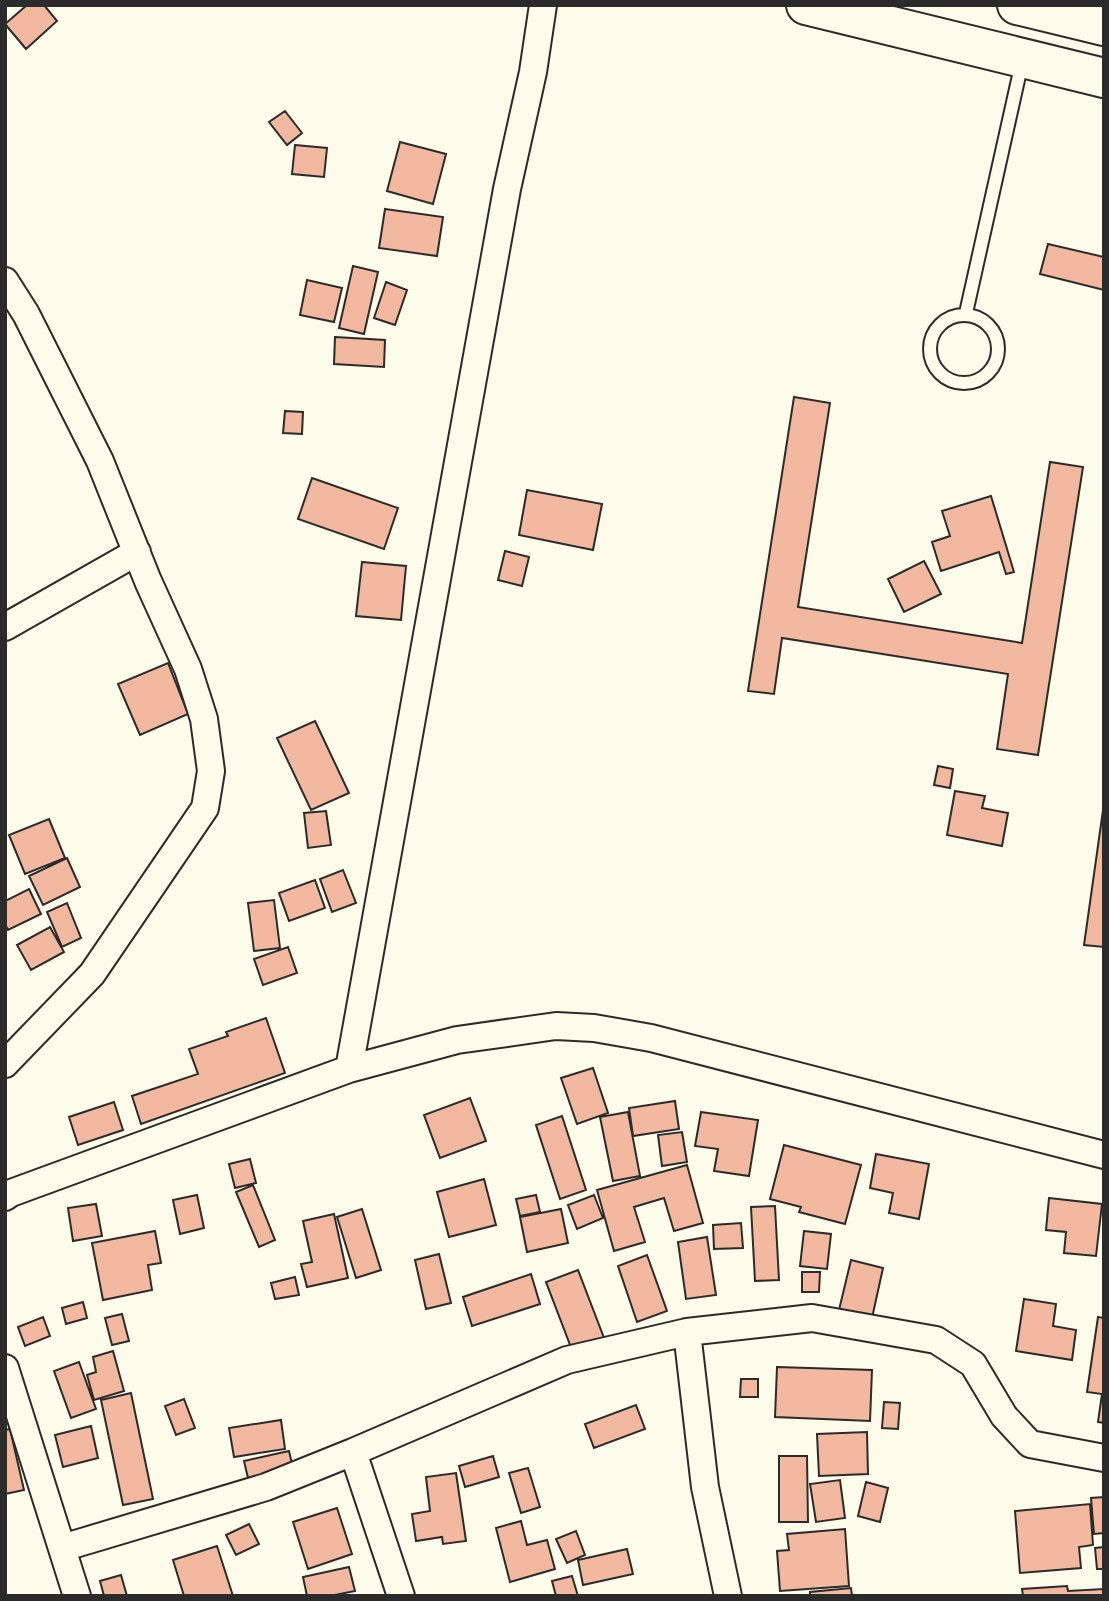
<svg xmlns="http://www.w3.org/2000/svg" width="1109" height="1601" font-family="'Asap Condensed',sans-serif">
<rect width="100%" height="100%" fill="#fdfbea"/>
<path fill="#f2b8a0" stroke="#2b2b2b" stroke-width="2" d="M27 5H44L57 21 26 49 5 24Z
M285 111 302 133 287 145 269 122Z
M400 142 446 154 433 204 387 191Z
M295 145 327 148 324 177 292 174Z
M385 209 443 217 437 256 379 248Z
M1048 244 1104 257V290L1040 274Z
M353 266 378 272 364 334 339 328Z
M307 280 342 288 334 322 300 315Z
M386 282 407 290 395 325 374 318Z
M335 337 385 340 384 367 334 364Z
M794 397 830 403 798 607 1022 643 1050 462 1083 467 1038 755 997 749 1008 674 782 638 774 694 748 691Z
M285 411 303 412 302 434 283 433Z
M312 478 398 508 384 549 298 519Z
M527 490 602 504 593 550 519 535Z
M991 496 1014 572 1006 574 999 552 941 571 932 542 950 536 942 511Z
M505 551 529 557 522 586 498 580Z
M924 561 941 594 904 612 888 579Z
M362 562 406 566 401 620 356 616Z
M168 663 188 714 140 735 118 684Z
M315 721 349 793 311 810 277 738Z
M938 766 953 769 950 788 934 785Z
M955 791 985 796 982 808 1008 813 1002 846 947 835Z
M1104 803V947L1084 945Z
M326 811 331 845 308 848 304 813Z
M49 819 65 858 25 874 9 835Z
M67 858 80 887 43 905 29 876Z
M343 870 356 903 332 912 320 879Z
M315 880 325 908 289 921 279 893Z
M29 889 41 914 8 930 5 924V901Z
M274 900 280 948 254 951 248 903Z
M67 903 81 938 62 947 47 912Z
M50 927 64 952 31 970 17 945Z
M288 947 297 973 263 985 254 959Z
M266 1018 285 1073 141 1124 132 1096 198 1074 189 1049 228 1036 226 1032Z
M593 1068 608 1113 577 1124 561 1078Z
M470 1098 486 1141 440 1158 424 1115Z
M675 1101 679 1129 633 1136 629 1108Z
M114 1102 123 1130 78 1145 69 1117Z
M628 1112 640 1176 613 1181 600 1117Z
M701 1112 758 1120 749 1176 714 1171 718 1149 695 1146Z
M562 1116 586 1190 560 1199 536 1125Z
M682 1132 687 1162 662 1166 658 1135Z
M784 1145 861 1165 845 1224 799 1212 801 1207 770 1199Z
M876 1154 929 1164 919 1219 889 1213 893 1193 870 1188Z
M250 1159 256 1183 235 1188 229 1164Z
M687 1165 703 1223 674 1231 664 1198 634 1207 645 1242 614 1251 597 1190Z
M484 1179 496 1225 449 1237 437 1192Z
M253 1185 275 1240 259 1247 236 1192Z
M197 1195 204 1228 180 1234 173 1200Z
M536 1195 540 1212 520 1216 516 1199Z
M594 1195 603 1218 577 1229 568 1205Z
M1049 1198 1102 1204 1096 1256 1064 1253 1066 1232 1046 1230Z
M96 1204 102 1236 73 1241 68 1208Z
M775 1206 779 1280 755 1281 751 1207Z
M362 1209 381 1270 356 1278 337 1217Z
M561 1209 568 1243 527 1252 520 1217Z
M334 1214 348 1278 307 1287 301 1264 312 1262 303 1221Z
M741 1223 743 1248 714 1249 713 1225Z
M155 1231 161 1263 148 1265 152 1290 103 1300 92 1243Z
M804 1231 831 1234 827 1269 800 1266Z
M707 1237 716 1295 686 1299 678 1242Z
M439 1254 451 1303 426 1309 415 1260Z
M647 1255 667 1311 637 1322 618 1266Z
M851 1260 883 1268 872 1318 839 1310Z
M578 1270 604 1338 572 1350 546 1282Z
M802 1272H820L819 1292H802Z
M531 1274 540 1304 472 1326 463 1297Z
M295 1277 299 1295 275 1299 271 1283Z
M1024 1299 1056 1304 1053 1326 1076 1330 1072 1360 1016 1351Z
M83 1302 87 1318 66 1324 62 1308Z
M122 1314 129 1341 112 1345 105 1318Z
M43 1317 50 1336 25 1346 18 1327Z
M1098 1317 1104 1318V1423L1098 1422 1102 1394 1087 1392Z
M113 1351 124 1391 94 1400 87 1375 96 1372 93 1357Z
M79 1362 96 1409 71 1418 54 1371Z
M777 1367 872 1370 870 1421 775 1417Z
M741 1379H758V1397H740Z
M131 1393 153 1499 123 1505 101 1400Z
M184 1399 195 1428 176 1435 165 1406Z
M884 1402 900 1403 898 1429 882 1428Z
M636 1405 645 1429 594 1448 585 1424Z
M281 1420 285 1449 234 1457 229 1428Z
M91 1426 98 1458 63 1467 55 1435Z
M10 1429 24 1490 5 1494V1430Z
M867 1432 868 1474 819 1476 817 1434Z
M289 1451 293 1468 248 1478 244 1461Z
M493 1456 499 1477 465 1487 459 1466Z
M779 1456H807L808 1522H779Z
M528 1468 540 1507 521 1513 509 1473Z
M456 1473 466 1541 443 1544 442 1537 416 1541 412 1514 430 1511 426 1477Z
M840 1480 845 1518 816 1522 810 1484Z
M866 1482 888 1488 880 1522 858 1516Z
M1104 1497V1533L1094 1534 1091 1498Z
M1090 1504 1093 1545 1079 1547 1081 1568 1020 1573 1015 1511Z
M337 1508 352 1554 308 1569 293 1522Z
M521 1521 527 1545 547 1540 555 1569 510 1582 496 1528Z
M249 1524 259 1544 236 1555 226 1535Z
M845 1529 849 1586 780 1591 777 1551 789 1550 787 1534Z
M576 1531 585 1555 567 1563 556 1539Z
M217 1546 233 1596H184L173 1560Z
M1104 1547V1569H1097L1095 1548Z
M627 1549 633 1574 583 1585 578 1560Z
M349 1567 355 1591 330 1596H307L303 1577Z
M121 1575 127 1596H104L100 1581Z
M572 1576 578 1596H556L552 1581Z
M1067 1586 1068 1591 1104 1589V1596H1023L1022 1589Z
M851 1588 852 1596H810V1592Z"/>
<g fill="none" stroke-linecap="round" stroke-linejoin="round">
<g stroke="#2b2b2b" stroke-width="16">
<path id="service" d="M966 313 1022 62
M930 349a34 34 0 1 1 68 0a34 34 0 1 1-68 0Z"/>
</g>
<g stroke="#2b2b2b" stroke-width="30">
<path id="minor" d="M5 281 26 314 100 461 148 581 188 669 204 719 211 771 205 808 92 974 5 1064
M5 627 137 552
M349 1069 507 189 533 72 543 5
M5 1197 11 1193 349 1069 457 1040 556 1026 594 1028 651 1038 1104 1155
M687 1332 705 1487 728 1596
M5 1368 77 1596
M353 1452 401 1596
M62 1548 266 1487 353 1452 567 1360 687 1332 812 1318 936 1340 973 1364 1004 1416 1030 1444 1104 1458"/>
</g>
<g stroke="#2b2b2b" stroke-width="42">
<path id="primary" d="M806 5 1104 78
M1017 5 1104 26"/>
</g>
<use href="#service" stroke="#fdfbea" stroke-width="12"/>
<use href="#minor" stroke="#fdfbea" stroke-width="26"/>
<use href="#primary" stroke="#fdfbea" stroke-width="38"/>
</g>
<rect width="1109" height="1601" fill="none" stroke="#2b2b2b" stroke-width="14"/>
</svg>
